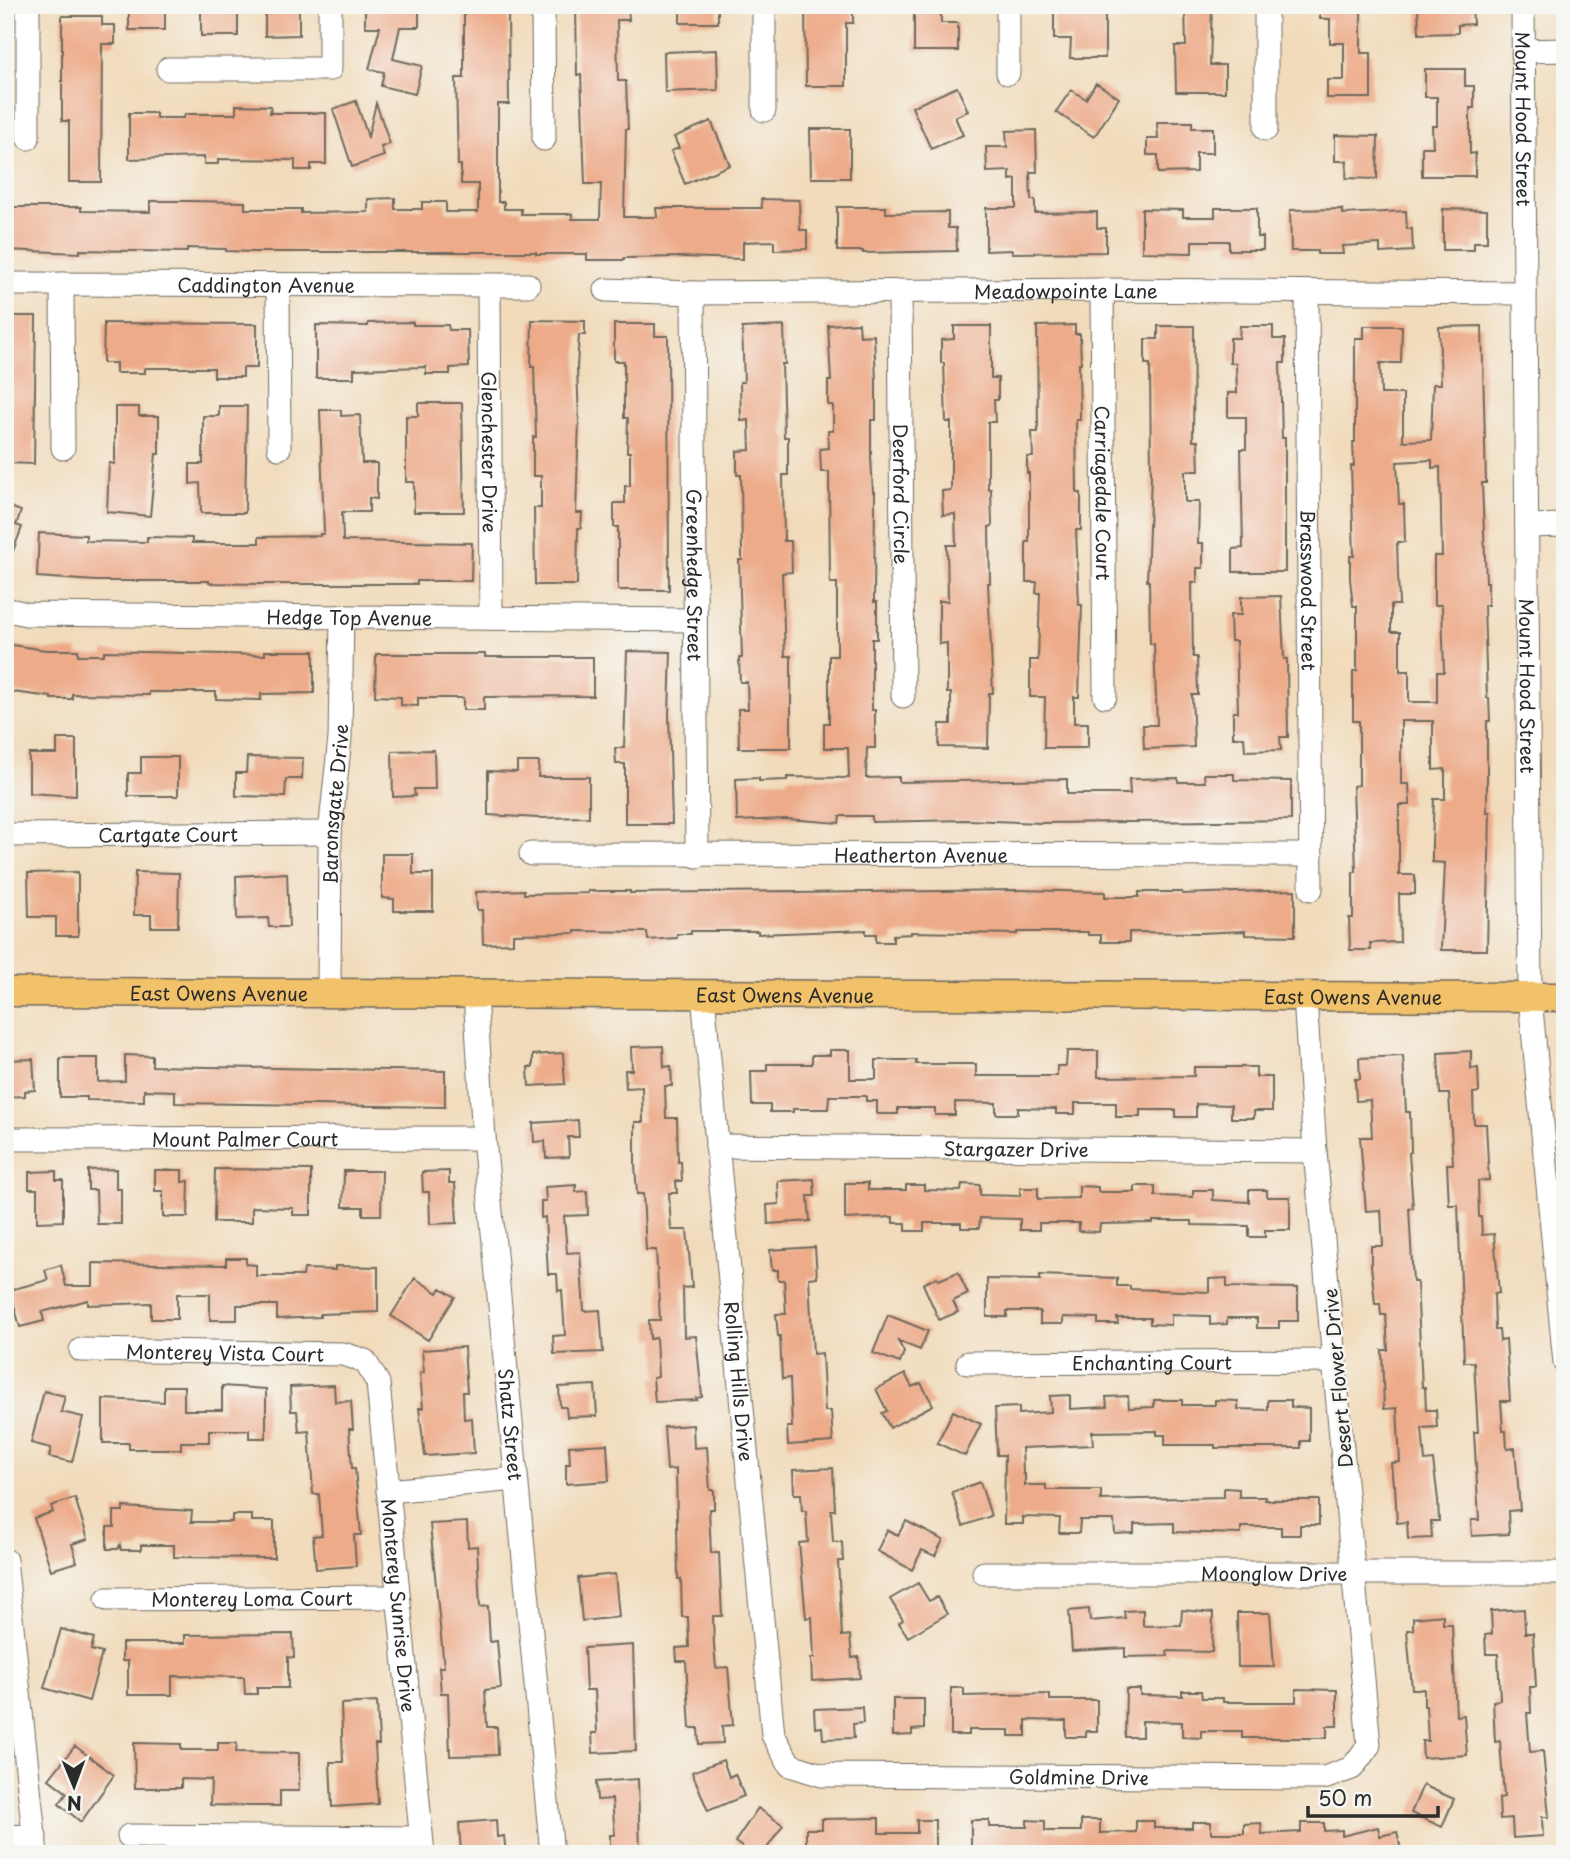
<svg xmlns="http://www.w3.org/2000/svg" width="1570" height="1859" font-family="'Playpen Sans',sans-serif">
<rect width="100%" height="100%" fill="#f6f6f2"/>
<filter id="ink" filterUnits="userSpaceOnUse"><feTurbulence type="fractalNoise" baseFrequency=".0143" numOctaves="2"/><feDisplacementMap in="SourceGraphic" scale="14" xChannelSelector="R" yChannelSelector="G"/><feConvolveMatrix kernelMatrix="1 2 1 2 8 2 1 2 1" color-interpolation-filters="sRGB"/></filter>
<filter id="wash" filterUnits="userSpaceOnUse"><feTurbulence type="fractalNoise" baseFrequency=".00686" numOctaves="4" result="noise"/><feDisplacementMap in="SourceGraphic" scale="28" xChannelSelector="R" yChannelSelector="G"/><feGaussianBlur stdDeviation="1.57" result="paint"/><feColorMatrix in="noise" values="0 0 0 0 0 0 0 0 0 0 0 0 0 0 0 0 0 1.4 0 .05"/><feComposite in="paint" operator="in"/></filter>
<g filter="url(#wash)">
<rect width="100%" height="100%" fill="#f1dbbb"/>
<g id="blocks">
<path fill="#edab8a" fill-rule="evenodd" d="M129 5H165V30H129Z
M201 5H238V36H201Z
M265 5H299V35L265 36Z
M365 5H419V27H400L393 59 422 66 415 94 381 86 384 72 369 69 380 27H365Z
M576 5H628L629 20H617L618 81H626L628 129H626L624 217H657L656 208H762L761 199 799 200 800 230H807V249L774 250V241L743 242V259L681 257 624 258V260H587V254H536V252H254L226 251V249L187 248V252L80 250V253L5 250V207H81V211L150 212V201H187L245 202V209H301V213L368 212V199L395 198V209H422V202H446V212H478V184H461V165H458L456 78H464V11H508L509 104H498V202H504V209H521V214H572V219H600L601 184H585L581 75H577Z
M680 5H718V23H680Z
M805 5H853V23H846V86H806Z
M914 5H941V23H958V51H914Z
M1185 5H1212L1210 65H1225V92H1176L1175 46H1186Z
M1320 5H1361V53H1371V98H1327V80H1344V43H1330V19H1320Z
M1418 5H1472L1473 24 1458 25V33L1419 34Z
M1054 12H1105V58H1070L1071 39H1054Z
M62 16H102V25H115V44H102L101 182H69V121H62Z
M717 50 718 90 665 92 664 52Z
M1425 69H1465V86H1474V108H1470V154L1475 153V176H1422V147H1433L1432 126H1437V97H1425Z
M1096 83 1119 98 1094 137 1056 112 1071 90 1086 99Z
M957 87 968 111 955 117 963 135 931 149 912 107Z
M356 101 368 137 376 103 390 144 381 147 384 156 352 167 333 109Z
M236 105 271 106 270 113H326V164H311V170H295V160L218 159V164H204V157L129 159V113H156V118H184L185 114H236Z
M711 121 730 165 685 184 671 151 679 148 674 137Z
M1157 122H1192V128H1213V153H1196V172L1158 173V155H1147V139H1158Z
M810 129H850V178H811Z
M1036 130 1037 172H1030L1031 200H1035V213L1097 212V228H1106V252L1012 253V250L986 251V208H1016V179L1010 180V171L987 172 986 147H1007L1006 131Z
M1335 135 1378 136 1377 179 1346 178 1347 161H1335Z
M837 207H886V213L948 212V228H956L957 251 863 253V251H837Z
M1215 208H1257V237H1263V250H1229V241H1192V253L1142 252V209L1183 210V217H1215Z
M1342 209V214L1406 211 1407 229H1412L1413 251 1380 253V244L1342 246 1343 254H1317V251H1291L1290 210Z
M1443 209 1487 210V242H1474V250H1443Z
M5 316H36L34 464 5 463Z
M532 320 585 321V335H579L577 367 579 421 576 513H582L581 528H578L577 585H535L534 508H541V476H533V437H536L534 367H531Z
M413 322V325H448L449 330H468L469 367 450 368V374H426V367L354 369V378H316V325L368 326V323Z
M104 323 257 324V368H243V377H214V368H145V373H116V363H103Z
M859 323 860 336 874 335 876 381V420H871V457L873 492H875L874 602H877V639H872V710H875V748H867L866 778 899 777V782L1067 779V794H1130L1129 779 1178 778V782H1205L1204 774H1234V780L1291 781V820L1042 823 967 820 872 822V816H840L839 823 787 819 737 821 736 779 759 778V781L787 780V777L849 778 848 748H824V723H829V656H837V583H830L829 472H821L820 449 829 448 828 431H833V405H828V381H831L828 325Z
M614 324H655V336H668L669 590H618V527H614V503H625V486H630V452H627L628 418H624V361H614Z
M1075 325V334H1080L1081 363H1079L1080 420H1076L1077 493H1081V530H1076L1079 605H1082L1079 697H1074V723H1088V748H1044L1045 697H1030V660H1038L1040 593H1036L1037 582H1026V542H1029V473H1027V457H1033L1032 432H1038L1037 326Z
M784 326 785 364H782L784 437H788V475H783L784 541H791L792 572 782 573 785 656H791V748H739L738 709H748L747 682H740L739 658H742L739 560H742L741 475H737V451L750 450 749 420 741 421 740 382H744L742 328Z
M954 326H991V378H998V400H994L995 422H988V489H991L992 526 989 527 990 583H988L993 693H989L988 748 939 747 940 724H951V693H947V643L939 644V601H948L947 545H956L955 514 943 515 942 491 951 490V422H946L944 363H941V340L954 339Z
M1158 326H1194L1193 441H1198L1199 471H1185V502H1199L1198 543H1203V568H1197V582H1192L1193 657H1197L1198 695H1192L1194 747 1144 749 1143 725H1157L1154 644H1150L1149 581H1147L1151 476 1150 364H1145V339H1158Z
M1240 326H1273V339H1285V363H1280L1282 438H1285V572H1233V549L1243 548 1241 449H1246V417H1228V393H1237L1236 363H1230V338H1239Z
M1364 326H1402L1401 363H1380L1381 394H1403V441L1431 440 1433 384H1441L1439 327 1482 326 1486 483H1482L1486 582H1488V605H1484L1487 698H1489L1490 721H1487V812H1490L1487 950H1441L1445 863 1432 862V843L1434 799H1445V769L1433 770V721H1401V784H1409L1410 805H1399V875H1415V894H1399L1400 942 1370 943 1371 950H1350L1349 918H1353V872H1356L1353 786 1359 785V721H1353V671H1357V606H1353L1350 579V556H1354L1351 466H1354L1353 442H1355V338H1364ZM1432 460V468L1440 467 1442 556H1434V605H1442L1444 672H1437V702H1409V671H1400V632H1391V605H1399L1397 542H1405L1404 504H1399L1397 462Z
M418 403H462L464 512H414V482H406V416H418Z
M219 406H247L245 513H201L200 483 190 484V464H203V416H219Z
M115 407H139V416H159V454H156L150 516 107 512 109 463 115 464Z
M320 410H341V416L360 415 362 463H377V499L369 498V512H342L343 541 472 543 471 581H417V584H259L209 583V581H96L37 577 39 533 86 535V541L147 542V537L192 538V543H259V537L320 536V534H324Z
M5 505 21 511 16 525 22 527 7 567Z
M1281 596 1284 659H1287L1288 737H1280L1281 750 1245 751 1244 737H1233V712H1238L1236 641H1231L1230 615H1241V597Z
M5 644 46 650H78V655H104V651L265 655V651H314V693L261 694V700L216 699V692H149V695L72 694V699H51V697L5 691Z
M627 651 671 652 669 714 672 824H625V764H616L615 748H624Z
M376 654H485V657H593V696L484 697V710H463V698H418V706L401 705V697L375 696Z
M57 739H76V796L29 793V754H57Z
M434 750 435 789H414L415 796 393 797 392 751Z
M141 757H178V796H128V773H141Z
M247 757 303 758 302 779H286L285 797 236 796V773H246Z
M517 762H539L538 777H589V817L538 818 488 815V771L517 772Z
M382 854H413V874H433V911H394V899L382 898Z
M78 872V936H56V917H29L28 873Z
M135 872 179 873 178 927H151V915H134Z
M287 873 289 927H269L268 918 237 919 236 876Z
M524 890V894L588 893V891H630V893L796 891V893L1017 890 1105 892V897H1139V892H1182V894L1295 890V936L1245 935V931L1199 933 1129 932V942H1101V935H1088V932H1017V934L911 932V934L893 935V942H876V934H866V930L758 934V931H691V934H677V938L648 940 647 932 575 931V933L513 934V943L483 944 482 910H477L476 892Z
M663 1046 664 1067 671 1066 672 1086H665L666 1118H677L678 1162 681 1161 682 1181H676L677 1193H669L671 1230H687L692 1287 683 1288 684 1337 696 1336 702 1397 696 1398 697 1400 655 1402 653 1378 658 1377 656 1338 650 1339 649 1320H660L656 1250H646L643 1194H637L635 1164V1122H643L642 1087 626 1088 625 1070H632L631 1047Z
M830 1050H850V1079H876V1060H916V1064H976V1076H1057V1066H1066L1067 1051H1098V1077L1194 1076V1067H1256V1077H1272V1111H1254V1118H1231V1105L1196 1104V1117H1176V1110H1140V1117H1116V1103H1075V1114H1056V1109L1018 1108V1114H996V1103L955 1102V1115H935V1108H898V1114H877V1101H866V1096H829L828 1109H793V1112H770V1105H752L751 1071H767V1064H812V1055H830Z
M1471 1051V1069L1478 1068 1479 1092 1473 1093 1474 1124H1486L1488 1162 1489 1180 1478 1181 1479 1217H1481L1482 1235 1494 1234 1499 1293 1494 1294 1495 1330H1499L1500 1341 1506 1340 1510 1401H1501L1503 1431H1506L1507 1449 1515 1448 1520 1510 1508 1511 1509 1534 1472 1536 1471 1520H1479L1474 1432H1478L1474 1362H1464L1458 1205H1449L1447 1164H1453L1449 1094H1440L1438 1053Z
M563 1053 565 1084 529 1086 528 1067H533V1055Z
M125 1055 152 1056V1066L445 1071V1107L175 1103V1091L144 1090V1101L87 1100V1097H60V1058H98V1082L125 1081Z
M1403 1056 1406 1112H1410L1411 1152 1409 1153 1413 1208H1409L1413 1282H1417L1422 1387H1425L1426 1410H1436L1437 1427 1422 1428 1425 1461 1433 1460 1438 1500 1439 1521H1431L1432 1538 1408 1539 1407 1522 1397 1523 1395 1485H1393L1391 1463 1400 1462 1397 1408 1384 1409 1382 1350H1388L1386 1315H1381L1380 1304H1375L1371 1265V1246H1383L1381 1210 1366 1211 1360 1137H1372L1370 1100 1356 1101 1355 1079H1360L1359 1058Z
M33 1059 35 1090 25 1091V1096L5 1097V1060Z
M578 1120 579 1137H568L569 1157 546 1158 545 1141 534 1142 533 1123Z
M116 1169V1189H121V1224H97L96 1190H88V1170Z
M215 1169 311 1170V1215H293V1208L252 1207V1222H214Z
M155 1170H182V1182L189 1181 188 1217H163V1191H155Z
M56 1171V1180H63V1221L37 1222V1189H29V1172Z
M344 1171H382L381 1215H363V1207H343Z
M449 1171V1183H455L457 1223 430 1224 429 1192H423L422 1172Z
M814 1179 815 1196H808L810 1221 768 1224 767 1205 779 1204 778 1181Z
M845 1183H868V1190H906V1185H924V1190L961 1191 962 1184 980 1185V1195L1020 1196V1188H1038V1199L1079 1198V1186L1098 1187V1192H1135V1186H1155V1196L1193 1197V1190H1213V1200L1249 1202V1190H1267V1197H1290V1230H1265V1237H1249V1226L1192 1225V1221H1153V1223L1100 1224 1099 1232 1079 1231V1223H1039V1230H1020V1219L980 1218 979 1228H961V1223H924V1231H906V1223H893V1217L845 1219Z
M576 1185V1192L587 1191 588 1215 564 1216 567 1253 580 1252 584 1311 600 1310 603 1352 554 1354 553 1336 565 1335 562 1290 558 1291 557 1274H548L545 1217 541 1218V1201H546L545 1187Z
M815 1247 817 1277 809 1278 813 1354 822 1353 825 1411H831L833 1442 788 1445 787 1427H792L790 1378 782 1379 780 1336H778L776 1314H786L784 1280H778V1270H772L770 1250Z
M226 1258H246V1264L256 1265V1276H303L304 1269 335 1270V1266L378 1267V1312L320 1314V1317L277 1319V1305H237V1320H210V1294H177V1319H151V1303L88 1305V1300L42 1312 44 1321 20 1327 10 1290 48 1280 45 1270 61 1265 66 1286H93V1263L226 1265Z
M958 1272 968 1294 953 1301 958 1312 939 1320 923 1284 937 1277 939 1280Z
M1040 1275 1117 1278V1286H1130V1289L1209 1292V1279L1227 1278V1287L1298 1288V1321H1279V1328H1257V1318H1227V1324L1210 1325V1316L1171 1315V1325L1150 1324V1318H1117L1118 1324H1098V1318L1063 1317V1324H1040V1311H1007V1317H987V1279L1040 1280Z
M415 1278 438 1293 441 1288 455 1297 428 1340 391 1316Z
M888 1315 928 1331 920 1350 898 1341 904 1352 900 1363 873 1353Z
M464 1347 467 1392H463L464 1419 472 1418 474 1453 425 1456 419 1408H423L420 1373 424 1372 422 1350Z
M905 1374 912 1387 921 1383 933 1405 890 1428 882 1413 887 1411 876 1389Z
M334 1385 335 1402 351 1401 353 1429H349L352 1468H355L361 1535H354L356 1566 316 1569 313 1536 322 1535 319 1494H313L309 1431 299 1432 297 1411H291L290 1387Z
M595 1385 597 1416 567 1417 566 1407H560L559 1387Z
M164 1386H184V1410H222V1386L266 1389V1438H249V1430H209V1442H181V1449H129V1443H103V1399L164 1402Z
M44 1391 65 1396 61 1412 83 1417 72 1462 49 1457 51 1448 31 1443Z
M1070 1395V1409L1107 1407 1106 1397 1128 1396 1129 1408 1154 1407V1400H1182V1405H1215V1400L1238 1401V1409L1268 1410V1400H1291V1407L1309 1408V1441H1301V1448H1215V1445H1165V1435H1157V1431L1092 1432 1093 1445 1022 1448 1023 1474H1025V1485H1046V1490H1101V1500L1224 1497V1488L1239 1489V1497H1265V1500H1319V1525H1300V1535H1281V1527H1241V1534L1174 1532V1523L1134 1524V1533L1115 1534 1114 1520H1080L1079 1533H1059L1060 1518 1023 1517V1524H1004L1005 1455H997L995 1408 1019 1407V1414L1051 1412 1050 1396Z
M953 1411 981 1424 965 1456 937 1443Z
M693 1425 694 1448 707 1447 710 1490H714V1509H709L711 1553H719L722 1616H713L714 1645 716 1668 728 1667 733 1725 722 1726 723 1743 699 1744 698 1728H690L686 1661H677L676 1648 689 1647 688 1617H682L681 1579H678L676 1469 667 1470 664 1427Z
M607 1444 609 1481 566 1484V1464H570L569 1446Z
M833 1468 835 1510H831L833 1542H842L843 1561H838L842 1636 850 1635 852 1658 859 1657 860 1678 812 1681 811 1658H814L812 1617 806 1618 799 1543 808 1542 806 1511H802L801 1494H794L793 1470Z
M980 1482 991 1516 963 1526 952 1492Z
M75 1498 88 1539 72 1544 77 1562 51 1570 34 1518 53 1512 51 1506Z
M123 1507 192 1511 191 1522H232V1515H252V1521H274V1558L174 1557V1545H141V1550H121L120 1545 118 1549H107V1527H114V1511H123Z
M906 1521 943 1540 935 1556 922 1550 912 1570 877 1551 887 1530 898 1535Z
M467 1522 468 1547 477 1546 480 1607 488 1606 490 1642 497 1641 501 1688 485 1690 487 1727H497L498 1755 450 1756 448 1693H441L439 1667H444L430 1524Z
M615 1574 619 1617 582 1621 578 1578Z
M918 1583 929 1601 937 1597 947 1614 908 1637 899 1623 903 1620 890 1599Z
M1089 1609 1090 1621 1125 1618 1124 1611 1143 1610V1626L1181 1625 1182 1610 1213 1613 1212 1652 1167 1651 1168 1656 1125 1657V1648L1072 1651 1069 1611Z
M1524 1609 1525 1633H1533L1536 1687H1530L1531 1713H1527L1530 1752 1543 1751 1549 1817H1542L1543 1836 1513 1838 1512 1818 1500 1819 1499 1798 1504 1797 1500 1741 1495 1742 1493 1701 1500 1700 1498 1654H1486L1485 1635 1492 1634 1491 1611Z
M1237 1613H1270L1274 1667H1238Z
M1443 1615V1624H1452L1456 1716 1464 1715 1467 1755 1423 1758 1422 1741H1428L1426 1706H1424V1689H1412L1407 1630H1413V1618Z
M61 1629 94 1638 91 1650 102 1653 89 1701 44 1688Z
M293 1634 294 1658 288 1657V1688H257V1694H245L244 1677 172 1676V1695H128V1661H122V1643H185V1635Z
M633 1645 636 1751 593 1753 592 1733H597L595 1690H586L584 1648Z
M951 1688H964V1696L1050 1694V1700H1097V1731H1086V1737H1066V1721L1026 1720V1736H1009V1730H969V1735H951Z
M1126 1689H1140V1695L1182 1696V1691H1201L1202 1698H1223V1702H1296V1689L1337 1690V1726H1327V1738H1242V1731H1201V1738L1182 1737V1722L1142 1721V1737H1125Z
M893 1699H924V1729L912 1730V1735L893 1736Z
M377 1702 379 1744H375L378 1804 332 1807 330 1762H343L341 1704Z
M862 1707 863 1723 853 1724 854 1738 823 1739 822 1727 815 1728 814 1709Z
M134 1743 181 1744V1750H218V1743H237L236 1752 299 1753V1791H280V1806H254L210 1805 211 1780 181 1779V1788H135Z
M75 1746 114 1775 81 1822 59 1804 67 1793 49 1779Z
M723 1760 729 1777 735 1774 744 1796 708 1811 692 1772Z
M638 1779 640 1854H610V1835H615L612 1799 597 1800 596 1782Z
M1423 1785 1454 1799 1442 1827 1411 1813Z
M758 1808 783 1825 763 1854H752L735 1842Z
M879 1818V1833H917V1820H935V1854L806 1853V1829H822V1819Z
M496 1820 497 1837 504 1836 506 1854H461L459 1823Z
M971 1820H989V1827H1027V1820L1045 1821V1831H1081V1820H1100V1833L1136 1832V1821H1154V1828H1192V1822H1211V1833H1244V1824L1261 1823 1262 1834 1301 1832V1823H1324V1831L1342 1830V1836L1378 1827 1380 1836 1397 1832 1402 1854H971Z"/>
</g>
</g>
<g filter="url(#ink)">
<use href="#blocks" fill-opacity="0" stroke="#70695d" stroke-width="2"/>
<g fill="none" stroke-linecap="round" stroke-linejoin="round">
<g stroke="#70695d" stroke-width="25">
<g id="minor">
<path d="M28 5V138"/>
<path d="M543 5 544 139"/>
<path d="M764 5V110"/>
<path d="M1008 5V73"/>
<path d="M1266 5V129"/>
<path id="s1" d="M1523 5 1530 998 1565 1363"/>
<path d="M1524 51 1565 50"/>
<path d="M168 69H330V5"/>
<path id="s2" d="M5 284 528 285"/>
<path d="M62 284 63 448"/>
<path d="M278 286 279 448"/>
<path id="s3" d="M489 286 491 618"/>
<path id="s4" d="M606 290 693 293 1102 290 1525 293"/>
<path id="s5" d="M1102 290 1105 696"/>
<path id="s6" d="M900 291 903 696"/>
<path id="s7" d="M1307 292 1311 889"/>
<path id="s8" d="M693 293 697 856"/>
<path d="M1527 526 1565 525"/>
<path id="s9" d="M5 609 26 614 695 620"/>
<path id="s10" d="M5 835 330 833"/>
<path id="s11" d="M531 854 1311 855"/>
<path id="s12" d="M329 993 330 833 340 738 342 616"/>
<path id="s13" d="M475 994 484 1138 552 1854"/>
<path id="s14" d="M703 995 773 1735 790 1765 822 1775 1324 1778 1352 1768 1369 1745 1315 1151 1305 997"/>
<path id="s15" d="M5 1139 484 1138"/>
<path id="s16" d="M717 1146 1315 1151"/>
<path id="s17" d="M81 1350 343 1354 365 1361 378 1383 423 1854"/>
<path id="s18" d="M968 1363 1335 1361"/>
<path d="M388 1491 516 1479"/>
<path d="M5 1560 36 1854"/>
<path id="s19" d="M984 1573H1565"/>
<path id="s20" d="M107 1599 398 1597"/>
<path d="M5 1836 35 1837"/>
<path d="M129 1836 421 1838"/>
</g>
</g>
<g stroke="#70695d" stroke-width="31">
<g id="major">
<path id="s21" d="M5 992 1565 997"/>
</g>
</g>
<use href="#minor" stroke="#fff" stroke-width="23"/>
<use href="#major" stroke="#f2c26a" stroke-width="28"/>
</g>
</g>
<g text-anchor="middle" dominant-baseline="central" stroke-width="5" stroke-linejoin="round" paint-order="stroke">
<g font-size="19" fill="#2b2b2b" stroke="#f6f6f2">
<text stroke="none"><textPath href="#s1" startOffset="114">Mount Hood Street</textPath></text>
<text stroke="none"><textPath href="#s2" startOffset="261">Caddington Avenue</textPath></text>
<text stroke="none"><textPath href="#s4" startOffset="460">Meadowpointe Lane</textPath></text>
<text stroke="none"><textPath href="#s3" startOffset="166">Glenchester Drive</textPath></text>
<text stroke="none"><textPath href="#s6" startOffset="203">Deerford Circle</textPath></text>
<text stroke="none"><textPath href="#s5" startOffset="203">Carriagedale Court</textPath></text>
<text stroke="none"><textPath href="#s8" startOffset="282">Greenhedge Street</textPath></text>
<text stroke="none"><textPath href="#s7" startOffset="298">Brasswood Street</textPath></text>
<text stroke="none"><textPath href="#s9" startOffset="345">Hedge Top Avenue</textPath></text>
<text stroke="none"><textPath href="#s1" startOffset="681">Mount Hood Street</textPath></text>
<text stroke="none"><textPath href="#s12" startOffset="189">Baronsgate Drive</textPath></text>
<text stroke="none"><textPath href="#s10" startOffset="163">Cartgate Court</textPath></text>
<text stroke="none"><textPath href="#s11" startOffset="390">Heatherton Avenue</textPath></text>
<text stroke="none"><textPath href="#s21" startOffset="214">East Owens Avenue</textPath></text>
<text stroke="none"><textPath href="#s21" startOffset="780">East Owens Avenue</textPath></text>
<text stroke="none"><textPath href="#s21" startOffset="1348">East Owens Avenue</textPath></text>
<text stroke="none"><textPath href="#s15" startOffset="240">Mount Palmer Court</textPath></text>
<text stroke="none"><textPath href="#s16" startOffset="299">Stargazer Drive</textPath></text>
<text stroke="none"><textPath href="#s17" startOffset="144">Monterey Vista Court</textPath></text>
<text stroke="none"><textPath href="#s18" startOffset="184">Enchanting Court</textPath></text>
<text transform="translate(1337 1378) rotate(-95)">Desert Flower Drive</text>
<text stroke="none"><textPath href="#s14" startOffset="388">Rolling Hills Drive</textPath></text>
<text stroke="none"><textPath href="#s13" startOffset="432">Shatz Street</textPath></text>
<text stroke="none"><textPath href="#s19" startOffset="290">Moonglow Drive</textPath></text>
<text stroke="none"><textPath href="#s20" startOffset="145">Monterey Loma Court</textPath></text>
<text stroke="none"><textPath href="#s17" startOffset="534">Monterey Sunrise Drive</textPath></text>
<text stroke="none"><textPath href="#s14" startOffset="1068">Goldmine Drive</textPath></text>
</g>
</g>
<rect width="1570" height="1859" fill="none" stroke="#f6f6f2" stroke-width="28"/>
<g transform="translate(74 1786) rotate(179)" stroke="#f6f6f2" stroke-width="5" paint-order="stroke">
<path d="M0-5L12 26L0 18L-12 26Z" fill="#2b2b2b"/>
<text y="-10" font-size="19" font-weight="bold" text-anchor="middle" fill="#2b2b2b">N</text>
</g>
<path d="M1308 1806v10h130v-10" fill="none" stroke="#2b2b2b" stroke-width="3.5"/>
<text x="1318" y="1806" font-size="21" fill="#2b2b2b" stroke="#f6f6f2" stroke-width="5" paint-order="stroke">50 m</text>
</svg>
